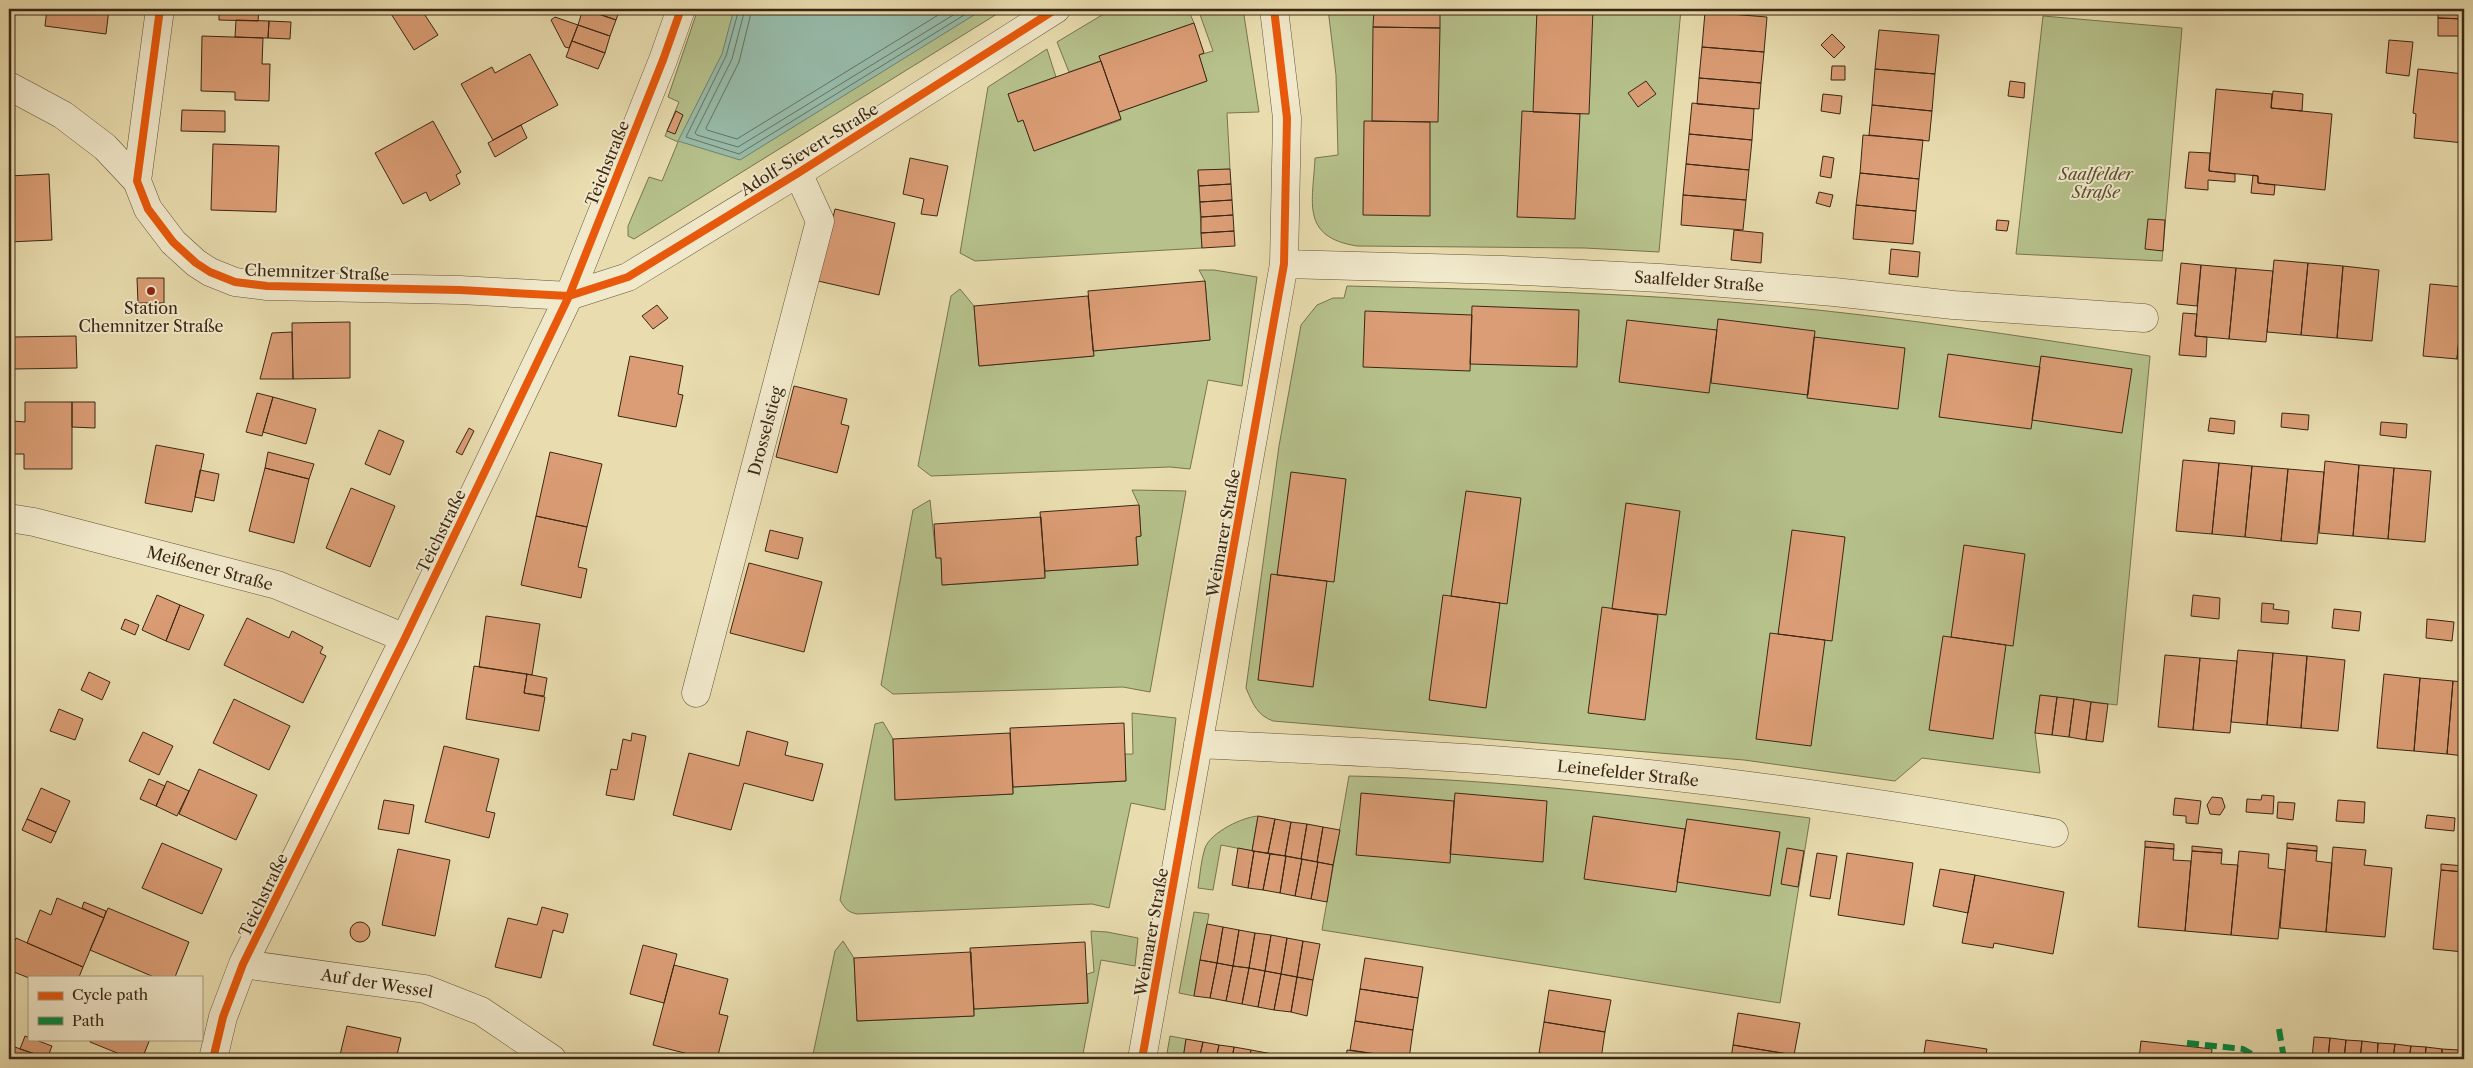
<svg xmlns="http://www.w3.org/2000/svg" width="2473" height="1068" font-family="'Libre Caslon Text',serif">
<rect width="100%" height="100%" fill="#e9ddaf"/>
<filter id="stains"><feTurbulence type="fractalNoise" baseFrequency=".004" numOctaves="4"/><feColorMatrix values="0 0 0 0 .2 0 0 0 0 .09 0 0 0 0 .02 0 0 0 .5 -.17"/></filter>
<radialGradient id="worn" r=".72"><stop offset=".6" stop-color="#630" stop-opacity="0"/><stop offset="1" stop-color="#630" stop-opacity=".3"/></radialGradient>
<path fill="#b6c18b" stroke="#787450" d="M698 9H1005L634 239 628 236V226L649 177 662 181 678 142 665 136 679 102 668 97Z
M1112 9H1188L1194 23 1099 56 1101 61 1069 72 1057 42Z
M1198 9H1243L1259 112 1227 113 1230 169 1198 171 1202 248 975 261 960 253 988 87 1047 49 1056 77 1008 94 1018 122 1023 120 1034 151 1121 120 1119 112 1207 81 1199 55 1213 51Z
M1328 9H1681L1659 252 1585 248 1357 246C1300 237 1313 202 1315 158L1338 155 1336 75Z
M2043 16 2182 28 2162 261 2016 254Z
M1199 270H1214L1257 277 1242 386 1208 380 1190 469 1170 467 931 476 918 466 951 296 960 289 974 306 979 366 1093 356V351L1210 340 1205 281Z
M1347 286C1516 290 1685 294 1853 314 1952 325 2051 341 2150 356L2117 705 2040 695 2035 733 2040 773 1922 758 1895 781 1744 760 1273 721C1257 715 1253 704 1246 688L1279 446 1301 325 1317 305 1333 298H1344Z
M1132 490 1186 491 1150 692 1123 687 893 694 881 685 913 510 930 500 936 557 941 558 943 585 1045 578V571L1138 565 1136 537 1141 536 1139 505Z
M1132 713 1176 718 1165 810 1131 803 1109 908 1092 904 857 914C848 912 845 909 840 900L875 724 883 722 893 739 895 799 1013 794V787L1126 781 1125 754H1133Z
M1349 776C1504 779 1657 798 1810 818L1780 1003 1322 930Z
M1258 816 1252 851 1221 845 1213 890 1198 888C1200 875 1201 860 1205 848 1211 832 1243 817 1258 816Z
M1194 912 1209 914 1194 996 1179 993Z
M1091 931 1107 932 1138 938 1135 966 1101 960 1082 1059H812L835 951 843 941 854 958 857 1021 974 1016V1009L1088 1003 1087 974 1094 972Z
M1170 1036 1186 1039 1183 1059H1166Z"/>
<path fill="#97bcab" stroke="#72806f" d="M734 9H976L974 15 740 160 678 141 722 54Z"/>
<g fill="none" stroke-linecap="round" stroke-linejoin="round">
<path stroke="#687260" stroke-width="1" d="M739 9 726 56 686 137 739 154 969 12 970 9
M745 9 732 59 695 133 697 135 738 147 963 9
M752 9 739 62 706 128 707 130 737 139 948 9"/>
</g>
<path fill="#db9d75" stroke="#3a2714" d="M47 9H109L106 34 45 26Z
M219 9H259L258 21 219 20Z
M388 9H421L438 35 414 50Z
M583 9 616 20 610 36 578 25Z
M585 9H620L616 20Z
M1374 9H1440V28L1373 27Z
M1537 9H1593L1589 114 1533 112Z
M2438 9H2464V19L2438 18Z
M1705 12 1767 17 1764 52 1702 47Z
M555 17 578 25 569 48 565 47 551 20Z
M2438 18 2464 19V36H2438Z
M236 20 269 21 268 38 235 37Z
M269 21 291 22 290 39 268 38Z
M1194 23 1204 53 1199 55 1207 81 1119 112 1099 56Z
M578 25 610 36 605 53 572 41Z
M1373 27 1440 28 1438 122 1372 121Z
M1879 30 1939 35 1935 74 1875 69Z
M1832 34 1845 47 1834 58 1821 45Z
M202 36 263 38 262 64H270L269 101 235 100V92L201 91Z
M2389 40 2413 42 2409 76 2386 73Z
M572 41 605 53 598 69 566 57Z
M1702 47 1764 52 1761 83 1699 78Z
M530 54 558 105 493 140 461 84 492 67 495 73Z
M1101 61 1121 119 1034 151 1023 120 1018 122 1008 94Z
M1832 66H1845V80H1831Z
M1875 69 1935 74 1932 111 1872 105Z
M2418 69 2464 74V143L2414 138 2416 114 2413 113Z
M1699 78 1761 83 1759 109 1697 104Z
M1646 81 1656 94 1638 107 1628 93Z
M2010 81 2025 83 2024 98 2008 96Z
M2216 89 2272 94 2271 108 2332 114 2325 190 2258 183V176L2209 171Z
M2273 91 2303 94 2302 111 2271 108Z
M1823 94 1842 96 1840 114 1821 111Z
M1692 103 1754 109 1752 140 1689 134Z
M1872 105 1932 111 1929 141 1869 135Z
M182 110 225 111V132L181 131Z
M676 111 683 115 675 134 667 131Z
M1522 111 1580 114 1575 219 1517 217Z
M433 121 461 172 456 175 460 184 430 201 426 192 403 204 375 153Z
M1364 121 1430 122V216L1363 215Z
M521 125 527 138 495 157 488 143Z
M1689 134 1752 140 1749 170 1686 164Z
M1863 135 1923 140 1919 179 1860 173Z
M213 144 279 146 276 212 211 210Z
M2189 152 2210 153 2209 171 2235 174V182L2208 180V190L2185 188Z
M1823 156 1834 158 1831 178 1820 176Z
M910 158 948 166 937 216 921 214 924 199 903 194Z
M1686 164 1749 170 1746 200 1683 195Z
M1230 169 1231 184 1199 186 1198 170Z
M1860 173 1919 179 1916 211 1856 205Z
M49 174 52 240 9 242V176Z
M2253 175 2258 176V183L2275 185 2274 195 2251 193Z
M1231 184 1232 200 1200 202 1199 186Z
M1819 192 1833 195 1830 207 1816 203Z
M1683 195 1746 200 1743 230 1681 225Z
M1232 200 1233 215 1201 217 1200 202Z
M1856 205 1916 211 1913 244 1853 239Z
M835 209 895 223 879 295 818 281Z
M1233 215 1234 231 1201 233V217Z
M2148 219 2165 220 2163 251 2145 249Z
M1997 220 2009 221 2007 231 1996 230Z
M1734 230 1763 233 1761 263 1731 260Z
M1234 231 1235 246 1202 248 1201 233Z
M1891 249 1920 252 1918 277 1889 274Z
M2274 260 2308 263 2301 335 2267 332Z
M2181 263 2201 265 2197 306 2177 304Z
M2308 263 2343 266 2337 338 2301 335Z
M2201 265 2236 268 2229 339 2195 336Z
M2343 266 2379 270 2372 341 2337 338Z
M2236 268 2273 271 2266 342 2229 339Z
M137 278H164V303H138Z
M1205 281 1210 340 1093 351 1088 291Z
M2430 284 2464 287 2457 359 2423 356Z
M2464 288V360L2457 359Z
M1088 296 1094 356 979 366 974 306Z
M657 305 668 318 653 329 642 316Z
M1472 306 1579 310 1577 367 1470 364Z
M1365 311 1472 315 1470 371 1363 367Z
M2183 313 2197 314 2195 336 2207 337 2206 357 2179 355Z
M1718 319 1815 331 1808 395 1711 383Z
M1627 320 1717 330 1709 393 1619 382Z
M350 322V378L293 379 292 323Z
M292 332 293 379H260L272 333Z
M76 336 77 368 13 369V337Z
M1814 337 1905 348 1898 409 1807 398Z
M1948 354 2040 367 2031 429 1939 417Z
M630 356 683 366 678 394 683 395 676 427 618 416Z
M2041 356 2132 369 2122 433 2032 420Z
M794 386 847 399 841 424 849 426 837 473 776 457Z
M257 393 273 397 262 436 246 432Z
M273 397 316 409 306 444 263 432Z
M25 402H72V469H24V454H13V421L25 422Z
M72 402H95V428L72 427Z
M2282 413 2309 415 2308 430 2281 427Z
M2210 418 2235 421 2234 434 2208 431Z
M2381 422 2407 424 2406 438 2380 435Z
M469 428 474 431 462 455 456 452Z
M379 430 404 441 390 475 365 464Z
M156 445 204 454 192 512 145 503Z
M268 452 314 464 309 479 265 468Z
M550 452 602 464 587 527 536 516Z
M2183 460 2219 463 2212 534 2176 531Z
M2325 461 2359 465 2353 536 2319 533Z
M2219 463 2252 466 2245 537 2212 534Z
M2359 465 2394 468 2388 539 2353 536Z
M2252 466 2288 469 2281 541 2245 537Z
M265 468 309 479 294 543 249 531Z
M2394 468 2431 471 2425 542 2388 539Z
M2288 469 2324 472 2317 544 2281 541Z
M200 470 219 474 214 501 195 497Z
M1291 472 1346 479 1334 582 1277 575Z
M351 488 395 506 370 567 326 548Z
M1466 491 1521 498 1507 604 1451 596Z
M1626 503 1680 511 1666 615 1612 609Z
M1139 505 1141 536 1136 537 1138 565 1045 571 1040 512Z
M536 516 587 527 578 567 587 569 581 598 521 585Z
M1041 517 1045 578 942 585 941 558H936L934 524Z
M770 530 803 538 798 559 765 551Z
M1792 530 1845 537 1832 641 1778 634Z
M1964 545 2025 554 2013 646 1951 637Z
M749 563 822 582 804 652 730 633Z
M1271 574 1327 581 1313 687 1258 680Z
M157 595 180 605 166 641 142 630Z
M1443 595 1500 603 1486 708 1429 700Z
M2193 595 2220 598 2219 619 2191 616Z
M2262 603 2274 604 2273 609 2289 611 2288 624 2261 622Z
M180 605 204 615 189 650 166 641Z
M1602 607 1658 615 1645 720 1588 713Z
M2334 609 2361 612 2359 631 2332 628Z
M486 616 540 624 532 675 479 667Z
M247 618 289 638 292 631 323 647 320 653 326 656 303 703 224 665Z
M125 619 139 625 135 635 121 629Z
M2427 619 2454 622 2452 641 2426 638Z
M1770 633 1825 640 1811 746 1756 739Z
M1943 636 2006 645 1993 739 1929 730Z
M2238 650 2273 653 2267 725 2231 722Z
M2273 653 2307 656 2301 728 2267 725Z
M2165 655 2200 658 2193 730 2158 727Z
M2307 656 2345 660 2338 731 2301 728Z
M2200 658 2237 661 2230 733 2193 730Z
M474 666 527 674 524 693 545 697 539 731 466 719Z
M89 672 110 682 102 700 81 690Z
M527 674 547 678 544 696 524 693Z
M2384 674 2420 678 2414 751 2377 748Z
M2420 678 2453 681 2447 754 2414 751Z
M2453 681 2464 682V756L2447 754Z
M2040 695 2057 697 2052 735 2035 733Z
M2057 697 2074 699 2069 737 2052 735Z
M234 699 290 726 269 770 213 743Z
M2074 699 2091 702 2086 740 2069 737Z
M2091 702 2108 704 2103 742 2086 740Z
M59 709 83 719 75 740 50 731Z
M1124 723 1126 781 1013 787 1010 728Z
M747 731 788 742 785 755 823 764 813 801 744 783 731 830 673 815 689 753 739 766Z
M143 732 173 746 159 775 129 761Z
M632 733 646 736 634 800 606 795 611 769 617 770 623 739 631 741Z
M1010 733 1013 794 895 800 893 739Z
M444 746 499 759 486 811 495 813 489 838 425 822Z
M199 769 257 795 236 840 179 814Z
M149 779 165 786 156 806 140 799Z
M167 781 189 791 177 816 156 806Z
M41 788 70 801 56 832 27 819Z
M1361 793 1454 801 1450 863 1356 855Z
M1455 793 1547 801 1543 862 1450 854Z
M2262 795 2274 796 2273 814 2246 812 2247 799 2261 800Z
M2212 797 2222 798 2225 807 2220 815 2210 814 2207 805Z
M2175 798 2201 801 2198 824 2186 823V816L2173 815Z
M384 800 414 805 409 834 378 829Z
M2338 800 2365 802 2364 823 2336 821Z
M2278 802 2295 803 2293 820 2277 818Z
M2427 815 2455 818 2454 831 2425 828Z
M1258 816 1275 819 1268 853 1252 851Z
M1593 816 1685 829 1676 892 1584 879Z
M27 819 56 832 51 843 22 830Z
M1275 819 1291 822 1285 856 1268 853Z
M1687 819 1780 832 1770 896 1677 882Z
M1291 822 1307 824 1301 859 1285 856Z
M1307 824 1323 827 1317 862 1301 859Z
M1323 827 1340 830 1333 865 1317 862Z
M2145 841 2174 844V849L2145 847Z
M162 843 222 869 202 914 142 888Z
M2287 843 2317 846V851L2287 848Z
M2192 846 2222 849V853L2192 851Z
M2145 847 2174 849 2173 860 2191 861 2185 931 2138 927Z
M2333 847 2366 850 2364 865 2392 868 2385 937 2326 932Z
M1238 848 1254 851 1248 888 1232 885Z
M1787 848 1804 851 1798 887 1781 884Z
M2287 848 2317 851 2316 861 2332 863 2326 932 2280 928Z
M398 849 450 860 435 936 382 925Z
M1254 851 1270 854 1263 890 1248 888Z
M2192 851 2222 853 2221 864 2238 865 2231 935 2185 931Z
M2239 851 2269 854 2268 868 2285 870 2278 939 2231 935Z
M1817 853 1837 856 1830 899 1810 896Z
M1847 853 1913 863 1904 925 1838 915Z
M1270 854 1286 856 1280 893 1263 890Z
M1286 856 1302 859 1295 896 1280 893Z
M1302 859 1318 862 1311 899 1295 896Z
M1318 862 1333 865 1327 902 1311 899Z
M2441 864 2464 866V872L2441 870Z
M1940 869 1975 875 1968 913 1933 906Z
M2441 870 2464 872V952L2433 949Z
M1975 875 2064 892 2053 954 1994 943 1993 948 1962 943Z
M57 898 104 918 83 967 27 943 40 910 51 915Z
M84 902 106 911 104 918 82 908Z
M542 907 568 914 563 933 553 930 541 978 495 967 508 918 537 925Z
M108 908 189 942 175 977H154L90 950Z
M350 932a10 10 0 1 1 20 0a10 10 0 1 1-20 0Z
M1207 924 1223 927 1217 963 1200 960Z
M1223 927 1239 930 1233 966 1217 963Z
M1239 930 1255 933 1249 968 1233 966Z
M1255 933 1271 935 1265 971 1249 968Z
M1271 935 1287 938 1281 974 1265 971Z
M16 938 83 967 79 977 29 978 9 970V954Z
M1287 938 1303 941 1297 977 1281 974Z
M1303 941 1320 944 1313 980 1297 977Z
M1085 942 1088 1003 974 1009 970 948Z
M643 945 677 954 664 1003 630 994Z
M971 952 974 1016 857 1021 854 958Z
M1365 958 1423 967 1418 998 1360 989Z
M1200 960 1217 963 1210 998 1194 996Z
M1217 963 1233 966 1226 1001 1210 998Z
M674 965 728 979 719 1014 728 1016 717 1059H708L653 1045Z
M1233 966 1249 968 1242 1004 1226 1001Z
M1249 968 1265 971 1258 1007 1242 1004Z
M1265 971 1281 974 1274 1010 1258 1007Z
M1281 974 1297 977 1291 1012 1274 1010Z
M1297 977 1313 980 1307 1016 1291 1012Z
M1360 989 1418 998 1413 1030 1355 1021Z
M1549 990 1611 1000 1605 1032 1544 1022Z
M1738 1013 1800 1023 1794 1055 1733 1045Z
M1355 1021 1413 1030 1409 1059 1350 1050Z
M1544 1022 1605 1032 1601 1059H1574L1539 1053Z
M347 1026 401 1038 396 1059H339Z
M25 1036 52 1046 47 1059H33L35 1054 20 1049Z
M2314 1037 2330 1038 2328 1059H2312Z
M2330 1038 2346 1040 2344 1059H2328Z
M91 1039H150L142 1059H132L90 1042Z
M1186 1039 1203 1042 1199 1059H1183Z
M1926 1040 1987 1049 1985 1059H1923Z
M2346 1040 2362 1041 2360 1059H2344Z
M2141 1041 2212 1049 2211 1059H2139Z
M2362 1041 2378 1043 2377 1059H2360Z
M1203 1042 1219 1045 1216 1059H1199Z
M2378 1043 2395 1044 2393 1059H2377Z
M2395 1044 2411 1046 2409 1059H2393Z
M9 1045 35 1054 33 1059H9Z
M1219 1045 1234 1047 1232 1059H1216Z
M1733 1045 1794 1055V1059H1731Z
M2411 1046 2426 1047 2425 1059H2409Z
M1234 1047 1251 1050 1249 1059H1232Z
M2426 1047 2442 1049V1059H2425Z
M2442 1049 2459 1050 2458 1059H2442Z
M1251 1050 1267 1053 1266 1059H1249Z
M1347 1050 1402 1058V1059H1346Z
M1267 1053 1283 1056 1282 1059H1266Z
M1539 1053 1574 1059H1538Z"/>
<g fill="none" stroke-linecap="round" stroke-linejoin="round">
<g stroke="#66543b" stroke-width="29">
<path id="minor" d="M160 9 137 181 148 209 173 242 196 263 210 272 235 282 267 286 460 290 569 296 628 277 798 173 1056 9
M9 86 63 115 105 147 137 181
M1284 264 1503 270 1660 278 1834 292 1953 305 2144 318
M9 518 34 522 277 585 405 638
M696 693 820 221 798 173
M1198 744C1321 750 1443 755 1566 766 1729 780 1892 804 2054 833
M243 964 425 989 481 1011 552 1059
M213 1059 223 1017 243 964 405 638 569 296 663 60 681 9
M1142 1059 1284 264 1287 118 1274 9"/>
</g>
<use href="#minor" stroke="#f1e9cb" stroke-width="28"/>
<path stroke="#00873e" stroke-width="6" stroke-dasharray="12 6" stroke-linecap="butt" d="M2279 1029 2284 1059
M2187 1043 2243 1049 2260 1059"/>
<g stroke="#f1e9cb" stroke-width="11">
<path id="cycleway" d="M160 9 137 181 148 209 173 242 196 263 210 272 235 282 267 286 460 290 569 296 628 277 798 173 1056 9
M213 1059 223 1017 243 964 405 638 569 296 663 60 681 9
M1142 1059 1284 264 1287 118 1274 9"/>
</g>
<use href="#cycleway" stroke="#e8590c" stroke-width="8"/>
</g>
<circle fill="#8f2418" stroke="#f1e9cb" stroke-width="2" cx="151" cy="291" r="5"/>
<g text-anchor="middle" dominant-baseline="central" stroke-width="4" stroke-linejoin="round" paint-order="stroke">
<g font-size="16" fill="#3a2714" stroke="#f1e9cb">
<text transform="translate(809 149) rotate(-32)">Adolf-Sievert-Straße</text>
<text transform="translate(607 163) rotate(-68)">Teichstraße</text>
<text transform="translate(317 272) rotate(2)">Chemnitzer Straße</text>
<text transform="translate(1699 281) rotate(4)">Saalfelder Straße</text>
<text transform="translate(765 431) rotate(-75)">Drosselstieg</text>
<text transform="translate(441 531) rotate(-64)">Teichstraße</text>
<text transform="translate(1223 533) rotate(-80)">Weimarer Straße</text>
<text transform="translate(210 568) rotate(15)">Meißener Straße</text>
<text transform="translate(1628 773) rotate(6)">Leinefelder Straße</text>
<text transform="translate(263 895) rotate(-64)">Teichstraße</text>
<text transform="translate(1151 932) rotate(-80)">Weimarer Straße</text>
<text transform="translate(377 983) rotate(9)">Auf der Wessel</text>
</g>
<g font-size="16" font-style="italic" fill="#594e32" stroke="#f1e9cb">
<text x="2096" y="174">Saalfelder<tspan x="2096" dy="18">Straße</tspan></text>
</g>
<g font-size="16" fill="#3a2714" stroke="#f1e9cb">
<text x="151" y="308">Station<tspan x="151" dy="18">Chemnitzer Straße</tspan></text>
</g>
</g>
<rect width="2473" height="1068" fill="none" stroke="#e9ddaf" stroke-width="30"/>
<rect x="10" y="10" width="2453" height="1048" fill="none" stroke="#3a2714" stroke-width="2.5"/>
<rect x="15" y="15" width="2443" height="1038" fill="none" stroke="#3a2714"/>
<rect x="28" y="976" width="175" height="65" fill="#f1e9cb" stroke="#a89b82"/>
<rect x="38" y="992" width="25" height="8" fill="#e8590c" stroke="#a89b82"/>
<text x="72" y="1000" font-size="15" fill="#3a2714">Cycle path</text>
<rect x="38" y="1017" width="25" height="8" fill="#00873e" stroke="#a89b82"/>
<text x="72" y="1026" font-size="15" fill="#3a2714">Path</text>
<rect width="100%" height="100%" filter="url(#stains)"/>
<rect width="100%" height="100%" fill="url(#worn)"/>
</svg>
